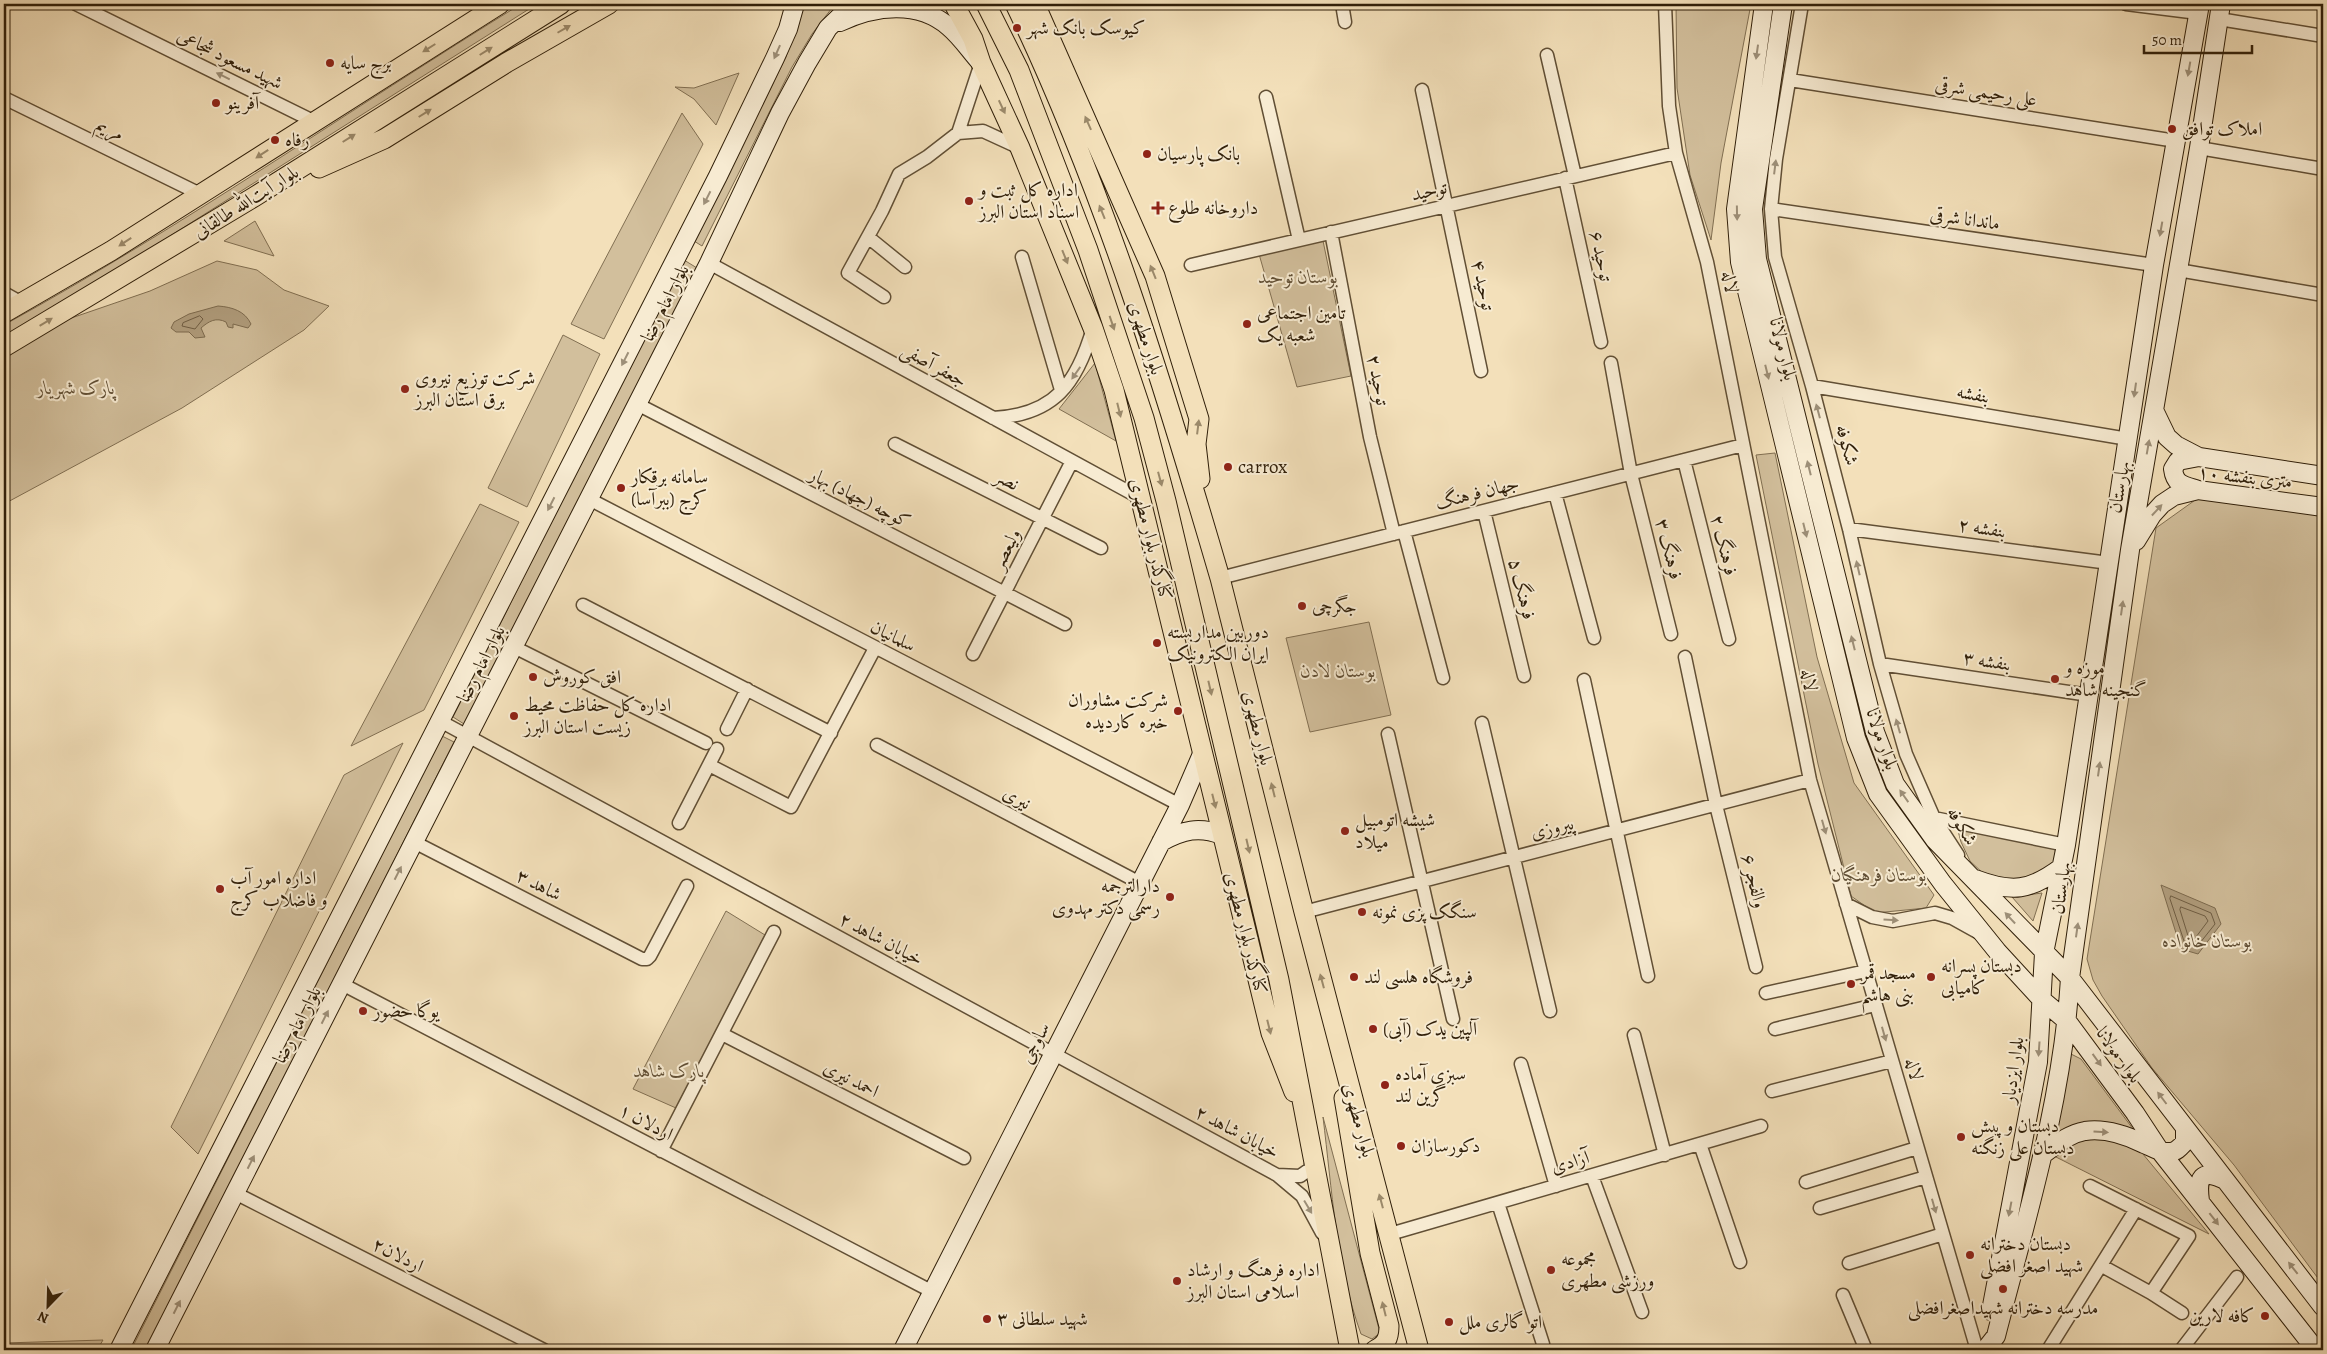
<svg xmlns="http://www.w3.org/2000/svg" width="2327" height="1354" font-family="Alegreya,Amiri,serif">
<rect width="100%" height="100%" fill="#f3e0ba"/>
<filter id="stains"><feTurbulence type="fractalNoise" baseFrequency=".004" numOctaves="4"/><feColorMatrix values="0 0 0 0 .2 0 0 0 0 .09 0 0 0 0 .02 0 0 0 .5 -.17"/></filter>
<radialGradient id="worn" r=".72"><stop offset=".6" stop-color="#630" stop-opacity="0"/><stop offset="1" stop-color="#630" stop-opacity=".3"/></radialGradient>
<path fill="#d2bf9c" stroke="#816f52" d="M521 4H537L4 341V325C182 227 349 110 521 4Z
M801 4H835L812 34 792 67 702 246 694 241 786 57Z
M1676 4H1751L1721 163 1711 240 1690 175 1677 88Z
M739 73 716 125 694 99 675 87 694 88Z
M682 113 703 144 604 339 571 324Z
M255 221 274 256 224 241Z
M1322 236 1351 376 1297 387 1259 254Z
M684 260 697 268 464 724 453 717Z
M217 261 257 270 284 290 329 306 304 330 182 408 4 504V354L51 325 150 291Z
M563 335 600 354 527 507 488 488Z
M1095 363 1116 441 1059 409Z
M1775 453 1817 657 1854 783 1934 895 1926 908 1875 913 1851 896 1818 764 1756 455Z
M2198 498 2323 515V1285L2234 1165 2152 1068 2102 996 2093 980 2087 959 2156 528Z
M480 504 519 522 424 710 351 746Z
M1369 622 1391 715 1310 732 1286 638Z
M442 736 454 742 146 1350H131Z
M403 743 198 1154 171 1127 344 775Z
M1957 827 2055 848 2056 859 2051 868 2020 881 1985 875 1970 861 1961 842Z
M2042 893 2033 921 2012 897Z
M726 911 765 935 676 1108 633 1089Z
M2069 1053 2081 1059 2133 1129C2097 1118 2087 1120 2053 1136Z
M1323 1117 1380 1333 1372 1339 1361 1334C1336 1265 1332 1190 1323 1117Z
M2100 1137 2138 1148 2209 1234 2048 1153 2068 1140Z
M103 1340 97 1350H4V1343Z"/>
<path fill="#b19e7e" stroke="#7d6b4f" d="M218 306C232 307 245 311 251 324L248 328 233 324V328L228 327 226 322C216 317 209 321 201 328L205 337 195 338 189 332H176L171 328 174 322 189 314Z
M2161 885 2215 908 2221 924 2198 954 2181 949Z"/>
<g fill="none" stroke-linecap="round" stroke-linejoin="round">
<path stroke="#705e44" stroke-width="1" d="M200 316 203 319 195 329 182 326 183 323Z
M2171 896 2211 913 2215 924 2196 948 2185 944 2170 899Z
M2181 907 2205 916 2208 921 2193 941 2189 939 2180 910Z"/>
<g stroke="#614f35" stroke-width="15">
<path id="street" d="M76 4 313 121
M1342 4 1345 22
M1665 4 1669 106 1676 153 1707 262 1810 780 1977 1350
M1802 4 1776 159 1771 209 1775 257 1812 386 1849 529 1880 664 1906 754 1934 818 1958 855
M2126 4 2198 13
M2219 19 2323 36
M1547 55 1575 176
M1790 80 2176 141
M1422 90 1481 371
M1266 97 1299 240
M4 98 200 194
M958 133 983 131 1020 148
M2199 148 2323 169
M1565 178 1601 342
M1771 209 2154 265
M1331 232 1370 437 1394 534
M868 237 905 267
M1022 257 1061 390
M709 263 1142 499
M1191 265 1676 153
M2178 270 2323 295
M4 293 22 303
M884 297 848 273 882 211 899 174 927 157 958 133 981 63
M1611 363 1631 474 1671 634
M1812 386 2128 439
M637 404 1065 624
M993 418C1055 415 1077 383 1093 328
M895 444 1101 548
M1684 460 1729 639
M1555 493 1594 638
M589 499 1180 805
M1484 511 1524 676
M1849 529 2109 563
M1404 531 1443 678
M1220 578 1743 445
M583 605 831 733
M514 647 706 743
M973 654 1072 461
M1685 657 1716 805 1756 967
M1880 664 2089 695
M1584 680 1648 976
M440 721 1277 1175 1302 1196 1322 1233
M1482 723 1550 1011
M727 729 747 689
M1388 734 1453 1019
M877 745 1140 883
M709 765 791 807 875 648
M1934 818 2066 845
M679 823 717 749
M414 842 642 959H647L650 956 687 886
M1846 904 1872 917 1893 921 1935 913 1952 918 1979 933
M1304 912 1810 780
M342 984 933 1292
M1766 993 1866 971
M1775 1029 1875 1005
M722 1034 964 1158
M1634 1035 1665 1155
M1521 1064 1556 1186
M1772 1091 1892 1061
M1700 1144 1740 1262
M661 1151 774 932
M1277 1175 1300 1176 1310 1169 1313 1157
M1592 1176 1642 1312
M1806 1182 1917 1148
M2090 1186 2189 1236 2151 1293
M235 1193 544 1350
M1498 1203 1543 1344
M1820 1208 1926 1177
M1390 1234 1761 1126
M1849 1263 1943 1234
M2102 1266 2151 1293 2182 1313
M1843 1295 1866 1350
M2048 1350 2136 1209
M2181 1350 2237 1277"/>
</g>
<g stroke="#301f09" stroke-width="20">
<path id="secondary" d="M1764 4 1736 209 1740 262 1856 738 1878 794 1943 884 1997 951 2042 1000 2067 1021 2135 1113 2160 1151 2316 1350
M1783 4 1753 209 1757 259 1875 732 1895 784 1935 840 2070 978 2323 1307
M840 22C875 6 918 0 949 27 961 37 970 51 980 62
M2154 410 2167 437 2176 445 2199 457 2323 476
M2198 490C2183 485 2175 485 2173 469L2178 461 2199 457
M2136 541 2152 515 2162 504 2174 496 2198 490 2323 507
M1161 842C1183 830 1199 826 1222 835
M1975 879C2012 893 2030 891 2062 867
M2042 1155C2056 1145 2068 1134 2085 1131 2106 1128 2126 1135 2144 1144 2152 1147 2161 1153 2170 1152 2177 1152 2181 1146 2185 1142V1128
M2200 1201C2197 1178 2201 1168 2225 1180
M1991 1311 2038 1062 2044 953 2066 845 2154 265 2200 4
M119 1350 718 176 775 58 788 29 795 4
M155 1350 709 263 780 113 807 63 828 28 853 4
M903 1350 1180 805 1202 754
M1985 1350 1996 1336C2026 1219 2063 1100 2070 978L2130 550 2199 148 2221 4"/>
</g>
<g stroke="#301f09" stroke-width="21">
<path id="primary" d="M954 4 973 39 981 63 1020 148 1093 328 1114 390 1271 1033 1294 1092
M986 4 1019 70 1088 250 1144 418 1166 501 1279 980 1350 1350
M1015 4C1103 187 1163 383 1220 578L1304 912 1419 1350
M1035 4 1155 276 1199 419 1196 444 1200 479
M319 168 384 139 506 63 609 4
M4 313 111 251 500 4
M4 347 254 197 561 4
M1344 1098 1370 1253 1389 1326C1389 1338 1386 1345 1375 1350"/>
</g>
<use href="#street" stroke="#f7ebd2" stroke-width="12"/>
<use href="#secondary" stroke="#f7ebd2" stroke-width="18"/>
<use href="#primary" stroke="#f3e0ba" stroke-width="19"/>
</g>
<defs><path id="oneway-solid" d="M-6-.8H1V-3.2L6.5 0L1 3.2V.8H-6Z" transform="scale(1.25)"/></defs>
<g fill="#9b896a">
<use href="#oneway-solid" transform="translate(564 29) rotate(-30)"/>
<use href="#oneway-solid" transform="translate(429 48) rotate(148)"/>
<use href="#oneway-solid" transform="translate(486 51) rotate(-32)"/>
<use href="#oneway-solid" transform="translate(1002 107) rotate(65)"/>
<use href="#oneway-solid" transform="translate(425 113) rotate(-32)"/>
<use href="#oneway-solid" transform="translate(1088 123) rotate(-114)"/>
<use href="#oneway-solid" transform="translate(349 138) rotate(-32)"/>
<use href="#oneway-solid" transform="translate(262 154) rotate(147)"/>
<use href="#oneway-solid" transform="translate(1102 212) rotate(-112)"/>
<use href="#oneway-solid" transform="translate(125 242) rotate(147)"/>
<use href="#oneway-solid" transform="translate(1065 257) rotate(68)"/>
<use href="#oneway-solid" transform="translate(1153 272) rotate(-112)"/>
<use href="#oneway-solid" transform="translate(46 322) rotate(-31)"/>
<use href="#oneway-solid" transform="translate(1112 323) rotate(71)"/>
<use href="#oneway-solid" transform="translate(1119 410) rotate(76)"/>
<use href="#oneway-solid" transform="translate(1198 427) rotate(-83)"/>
<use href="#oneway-solid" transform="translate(1160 479) rotate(75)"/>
<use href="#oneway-solid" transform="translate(1210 688) rotate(77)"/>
<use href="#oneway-solid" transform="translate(1273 790) rotate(-104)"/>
<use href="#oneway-solid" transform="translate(1214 801) rotate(76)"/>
<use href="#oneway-solid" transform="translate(1248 846) rotate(77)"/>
<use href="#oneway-solid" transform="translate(1322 981) rotate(-105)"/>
<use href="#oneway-solid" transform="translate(1269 1027) rotate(76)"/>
<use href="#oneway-solid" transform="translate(1381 1201) rotate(-105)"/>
<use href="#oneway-solid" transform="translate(1384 1309) rotate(-104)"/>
</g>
<g fill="#9d8f78">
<use href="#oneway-solid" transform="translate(777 52) rotate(114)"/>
<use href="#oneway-solid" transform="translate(1757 52) rotate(98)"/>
<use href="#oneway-solid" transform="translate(2189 69) rotate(100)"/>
<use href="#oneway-solid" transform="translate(223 76) rotate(-154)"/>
<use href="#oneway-solid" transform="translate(1775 167) rotate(-83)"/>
<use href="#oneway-solid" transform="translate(707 198) rotate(117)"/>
<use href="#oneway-solid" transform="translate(1737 213) rotate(89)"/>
<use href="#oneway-solid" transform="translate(2161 229) rotate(100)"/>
<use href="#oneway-solid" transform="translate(625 359) rotate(117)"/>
<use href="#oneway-solid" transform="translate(1767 372) rotate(76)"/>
<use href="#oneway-solid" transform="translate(1076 373) rotate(125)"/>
<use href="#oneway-solid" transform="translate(2135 390) rotate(98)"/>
<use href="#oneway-solid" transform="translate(1818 411) rotate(-105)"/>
<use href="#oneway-solid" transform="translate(2148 447) rotate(-80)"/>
<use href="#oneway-solid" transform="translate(1809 468) rotate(-104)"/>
<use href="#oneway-solid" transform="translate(551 504) rotate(117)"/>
<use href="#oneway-solid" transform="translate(2157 510) rotate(-47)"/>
<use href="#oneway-solid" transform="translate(1805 530) rotate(76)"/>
<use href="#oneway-solid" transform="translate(1858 568) rotate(-103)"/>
<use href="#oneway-solid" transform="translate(2122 608) rotate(-82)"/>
<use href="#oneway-solid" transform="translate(1853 643) rotate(-104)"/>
<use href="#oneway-solid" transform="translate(1898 726) rotate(-106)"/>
<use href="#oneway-solid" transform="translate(2099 769) rotate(-82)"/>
<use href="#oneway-solid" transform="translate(1904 796) rotate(-125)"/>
<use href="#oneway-solid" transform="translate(1824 827) rotate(74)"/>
<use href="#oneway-solid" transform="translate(398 873) rotate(-63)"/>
<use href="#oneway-solid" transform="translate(2010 918) rotate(-133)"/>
<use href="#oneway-solid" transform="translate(1891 920) rotate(4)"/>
<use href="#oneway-solid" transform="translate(2077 930) rotate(-82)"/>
<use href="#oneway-solid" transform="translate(325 1017) rotate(-63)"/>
<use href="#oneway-solid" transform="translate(1884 1034) rotate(74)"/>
<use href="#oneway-solid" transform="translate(2039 1049) rotate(94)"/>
<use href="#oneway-solid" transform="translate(2097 1060) rotate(54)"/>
<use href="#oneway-solid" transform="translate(2162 1098) rotate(-127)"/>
<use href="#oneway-solid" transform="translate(2101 1132) rotate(3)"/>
<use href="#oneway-solid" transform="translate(251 1162) rotate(-63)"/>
<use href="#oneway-solid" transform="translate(1934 1206) rotate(74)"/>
<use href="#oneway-solid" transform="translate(1308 1207) rotate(59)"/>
<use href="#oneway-solid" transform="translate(2010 1209) rotate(101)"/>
<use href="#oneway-solid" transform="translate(2214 1219) rotate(52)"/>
<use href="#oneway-solid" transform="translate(2293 1268) rotate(-128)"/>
<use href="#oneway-solid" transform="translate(177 1307) rotate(-63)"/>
</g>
<g fill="#8f2418" stroke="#f7ebd2" stroke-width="2">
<circle cx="1017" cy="28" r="5"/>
<circle cx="330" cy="63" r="5"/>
<circle cx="216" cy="103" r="5"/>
<circle cx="2172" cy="129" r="5"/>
<circle cx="275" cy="140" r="5"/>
<circle cx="1147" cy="154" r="5"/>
<circle cx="969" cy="201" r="5"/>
<path d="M1155.5 200.5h5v5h5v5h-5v5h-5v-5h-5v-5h5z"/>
<circle cx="1247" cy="324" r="5"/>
<circle cx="405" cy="389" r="5"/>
<circle cx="1228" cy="467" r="5"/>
<circle cx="621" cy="488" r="5"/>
<circle cx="1302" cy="606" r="5"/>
<circle cx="1157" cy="643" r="5"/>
<circle cx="533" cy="677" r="5"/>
<circle cx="2055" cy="679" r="5"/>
<circle cx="1178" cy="711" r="5"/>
<circle cx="514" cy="716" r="5"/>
<circle cx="1345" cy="831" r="5"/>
<circle cx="220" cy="889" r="5"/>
<circle cx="1170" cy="897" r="5"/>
<circle cx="1362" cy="912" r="5"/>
<circle cx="1354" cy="977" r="5"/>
<circle cx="1931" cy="977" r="5"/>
<circle cx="1851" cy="984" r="5"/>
<circle cx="363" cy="1011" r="5"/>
<circle cx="1373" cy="1029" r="5"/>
<circle cx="1385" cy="1085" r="5"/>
<circle cx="1961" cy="1137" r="5"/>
<circle cx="1401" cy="1146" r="5"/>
<circle cx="1970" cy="1255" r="5"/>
<circle cx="1551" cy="1270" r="5"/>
<circle cx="1177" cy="1281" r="5"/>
<circle cx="2003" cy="1289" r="5"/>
<circle cx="2265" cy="1316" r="5"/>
<circle cx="987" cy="1319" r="5"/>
<circle cx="1449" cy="1322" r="5"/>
</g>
<g text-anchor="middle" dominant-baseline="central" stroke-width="4" stroke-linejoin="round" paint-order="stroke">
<g font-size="19" fill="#301f09" stroke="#f7ebd2" text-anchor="start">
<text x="1027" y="28">کیوسک بانک شهر</text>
<text x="340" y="63">برج سایه</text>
<text x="226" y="103">آفرینو</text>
<text x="2182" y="129">املاک توافق</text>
<text x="285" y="140">رفاه</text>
<text x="1157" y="154">بانک پارسیان</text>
<text x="979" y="190">اداره کل ثبت و<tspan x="979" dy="22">اسناد استان البرز</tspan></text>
<text x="1168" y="208">داروخانه طلوع</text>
<text x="1257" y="313">تامین اجتماعی<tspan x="1257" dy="22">شعبه یک</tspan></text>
<text x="415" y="378">شرکت توزیع نیروی<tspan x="415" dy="22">برق استان البرز</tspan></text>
<text x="1238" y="467">carrox</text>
<text x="631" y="477">سامانه برقکار<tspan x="631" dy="22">کرج (ببرآسا)</tspan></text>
<text x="1312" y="606">جگرچی</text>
<text x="1167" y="632">دوربین مداربسته<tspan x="1167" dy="22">ایران الکترونیک</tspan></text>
<text x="2065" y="668">موزه و<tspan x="2065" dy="22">گنجینه شاهد</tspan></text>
<text x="543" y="677">افق کوروش</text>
<text x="1168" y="700" text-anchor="end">شرکت مشاوران<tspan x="1168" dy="22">خبره کاردیده</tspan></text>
<text x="524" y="705">اداره کل حفاظت محیط<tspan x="524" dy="22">زیست استان البرز</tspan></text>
<text x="1355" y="820">شیشه اتومبیل<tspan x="1355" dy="22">میلاد</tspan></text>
<text x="230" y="878">اداره امور آب<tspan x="230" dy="22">و فاضلاب کرج</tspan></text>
<text x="1160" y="886" text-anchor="end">دارالترجمه<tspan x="1160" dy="22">رسمی دکتر مهدوی</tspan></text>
<text x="1372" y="912">سنگک پزی نمونه</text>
<text x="1941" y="966">دبستان پسرانه<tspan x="1941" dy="22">کامیابی</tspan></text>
<text x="1861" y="973">مسجد قمر<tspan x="1861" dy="22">بنی هاشم</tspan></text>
<text x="1364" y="977">فروشگاه هلسی لند</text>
<text x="373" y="1011">یوگا حضور</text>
<text x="1383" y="1029">آلپین یدک (آبی)</text>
<text x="1395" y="1074">سبزی آماده<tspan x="1395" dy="22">گرین لند</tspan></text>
<text x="1971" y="1126">دبستان و پیش<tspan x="1971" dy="22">دبستان علی زنگنه</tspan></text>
<text x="1411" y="1146">دکورسازان</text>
<text x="1980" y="1244">دبستان دخترانه<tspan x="1980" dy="22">شهید اصغر افضلی</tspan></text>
<text x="1561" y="1259">مجموعه<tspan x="1561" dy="22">ورزشی مطهری</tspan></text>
<text x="1187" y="1270">اداره فرهنگ و ارشاد<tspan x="1187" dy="22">اسلامی استان البرز</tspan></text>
<text x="2003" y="1308" text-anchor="middle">مدرسه دخترانه شهیداصغرافضلی</text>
<text x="2255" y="1316" text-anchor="end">کافه لارین</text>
<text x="997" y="1319">شهید سلطانی ۳</text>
<text x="1459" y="1322">اتو گالری ملل</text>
</g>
<g font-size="19" fill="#301f09" stroke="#f7ebd2">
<text transform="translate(230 59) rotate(26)">شهید مسعود شجاعی</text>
<text transform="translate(1986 92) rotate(9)">علی رحیمی شرقی</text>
<text transform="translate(110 129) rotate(26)">مریم</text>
<text transform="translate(1429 191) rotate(-13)">توحید</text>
<text transform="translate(246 202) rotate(-32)">بلوار آیت‌الله طالقانی</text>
<text transform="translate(1965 219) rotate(8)">ماندانا شرقی</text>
<text transform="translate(1601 256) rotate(78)">توحید ۶</text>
<text transform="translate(1730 282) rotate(79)">لاله</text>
<text transform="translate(1483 285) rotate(78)">توحید ۴</text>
<text transform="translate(665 303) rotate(-63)">بلوار امام رضا</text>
<text transform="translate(1146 338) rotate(72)">بلوار مطهری</text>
<text transform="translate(1783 349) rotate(76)">بلوار مولانا</text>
<text transform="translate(934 365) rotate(29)">جعفر آصفی</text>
<text transform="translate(1378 380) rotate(79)">توحید ۲</text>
<text transform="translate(1973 394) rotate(10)">بنفشه</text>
<text transform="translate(1847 445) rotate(75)">شکوفه</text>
<text transform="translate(2245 477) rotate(6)">۱۰ متری بنفشه</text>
<text transform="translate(1007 480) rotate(27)">نصر</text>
<text transform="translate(2119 487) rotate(-80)">بهارستان</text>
<text transform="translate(1477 493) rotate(-14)">جهان فرهنگ</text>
<text transform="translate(860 498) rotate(27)">کوچه (جهاد) بهار</text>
<text transform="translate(1982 528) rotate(8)">بنفشه ۲</text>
<text transform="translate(1151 539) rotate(76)">کنارگذر بلوار مطهری</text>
<text transform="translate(1724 545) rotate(76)">فرهنگ ۲</text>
<text transform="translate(1006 549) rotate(-63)">ولیعصر</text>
<text transform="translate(1669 549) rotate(76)">فرهنگ ۳</text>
<text transform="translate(1522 589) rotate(76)">فرهنگ ۵</text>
<text transform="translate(893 636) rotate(27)">سلمانیان</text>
<text transform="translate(1987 661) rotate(8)">بنفشه ۳</text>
<text transform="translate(481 664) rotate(-63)">بلوار امام رضا</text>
<text transform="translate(1809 680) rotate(79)">لاله</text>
<text transform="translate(1258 728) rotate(76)">بلوار مطهری</text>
<text transform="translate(1882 739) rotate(71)">بلوار مولانا</text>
<text transform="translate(1017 798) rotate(28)">نیری</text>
<text transform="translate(1962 826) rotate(59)">شکوفه</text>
<text transform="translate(1552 828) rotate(-14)">پیروزی</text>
<text transform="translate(1754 881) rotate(76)">والفجر ۶</text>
<text transform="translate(539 885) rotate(27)">شاهد ۳</text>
<text transform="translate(2061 888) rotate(-82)">بهارستان</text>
<text transform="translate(1246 933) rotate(76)">کنارگذر بلوار مطهری</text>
<text transform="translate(881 939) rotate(28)">خیابان شاهد ۲</text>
<text transform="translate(297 1025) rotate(-63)">بلوار امام رضا</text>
<text transform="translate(1035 1043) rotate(-63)">ساوجی</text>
<text transform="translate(2119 1055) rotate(54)">بلوار مولانا</text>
<text transform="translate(1914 1069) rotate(74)">لاله</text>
<text transform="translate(2013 1070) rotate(-82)">بلوار ایزدیار</text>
<text transform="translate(851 1079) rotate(27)">احمد نیری</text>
<text transform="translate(1359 1120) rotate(75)">بلوار مطهری</text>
<text transform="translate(646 1122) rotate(28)">اردلان ۱</text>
<text transform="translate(1237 1132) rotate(28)">خیابان شاهد ۲</text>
<text transform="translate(1570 1162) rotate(-16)">آزادی</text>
<text transform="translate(398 1255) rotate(27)">اردلان۲</text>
</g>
<g font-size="19" font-style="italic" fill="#614f35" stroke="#f7ebd2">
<text x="1298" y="277">بوستان توحید</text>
<text x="76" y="388">پارک شهریار</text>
<text x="1338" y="671">بوستان لادن</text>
<text x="1879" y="875">بوستان فرهنگیان</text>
<text x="2207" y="941">بوستان خانواده</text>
<text x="669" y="1071">پارک شاهد</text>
</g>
</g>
<rect width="2327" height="1354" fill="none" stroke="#f3e0ba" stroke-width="20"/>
<rect x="5" y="5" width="2317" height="1344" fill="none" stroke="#301f09" stroke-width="2.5"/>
<rect x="10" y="10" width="2307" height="1334" fill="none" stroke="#301f09"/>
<g transform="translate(48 1306) rotate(203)" stroke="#f7ebd2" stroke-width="4" paint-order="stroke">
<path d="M0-4L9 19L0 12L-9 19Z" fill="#301f09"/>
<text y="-8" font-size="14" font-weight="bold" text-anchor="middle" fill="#301f09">N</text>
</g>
<path d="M2144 45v8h108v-8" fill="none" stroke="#301f09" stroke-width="2.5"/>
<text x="2152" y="45" font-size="15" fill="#301f09" stroke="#f7ebd2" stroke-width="4" paint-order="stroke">50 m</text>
<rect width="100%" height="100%" filter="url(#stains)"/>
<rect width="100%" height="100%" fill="url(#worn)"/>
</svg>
